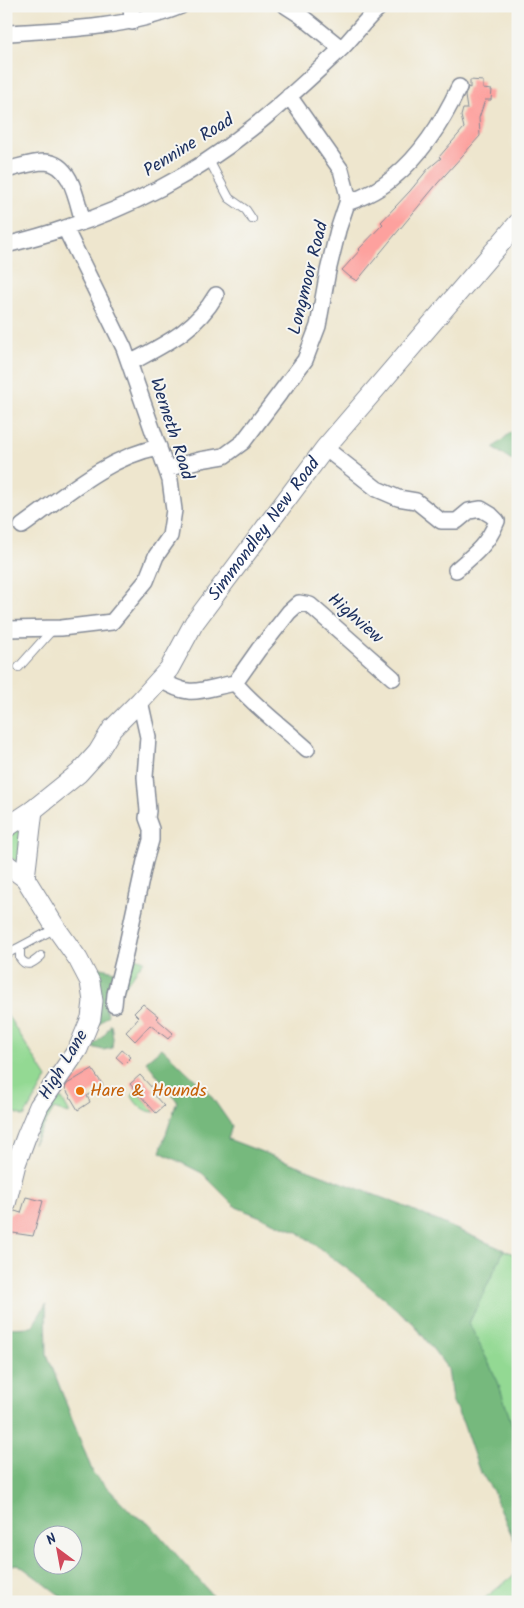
<svg xmlns="http://www.w3.org/2000/svg" width="524" height="1608" font-family="Kalam,sans-serif">
<rect width="100%" height="100%" fill="#f6f6f2"/>
<filter id="ink" filterUnits="userSpaceOnUse"><feTurbulence type="fractalNoise" baseFrequency=".02" numOctaves="2"/><feDisplacementMap in="SourceGraphic" scale="10" xChannelSelector="R" yChannelSelector="G"/><feConvolveMatrix kernelMatrix="1 2 1 2 8 2 1 2 1" color-interpolation-filters="sRGB"/></filter>
<filter id="wash" filterUnits="userSpaceOnUse"><feTurbulence type="fractalNoise" baseFrequency=".0096" numOctaves="4" result="noise"/><feDisplacementMap in="SourceGraphic" scale="20" xChannelSelector="R" yChannelSelector="G"/><feGaussianBlur stdDeviation="1.12" result="paint"/><feColorMatrix in="noise" values="0 0 0 0 0 0 0 0 0 0 0 0 0 0 0 0 0 1.4 0 .05"/><feComposite in="paint" operator="in"/></filter>
<g filter="url(#wash)">
<rect width="100%" height="100%" fill="#eee6ce"/>
<path fill="#93d993" stroke="#578478" d="M23 826 20 864 6 854V836Z
M128 954 144 960 119 994Z
M6 1013 47 1078 24 1117 6 1108Z
M136 1091 155 1112C144 1112 136 1105 132 1096Z
M56 1099H62L69 1112V1114L54 1109 33 1144 49 1101Z
M504 1250 518 1256V1448L517 1440 469 1323Z
M518 1572V1602H480Z"/>
<path fill="#76b97d" stroke="#48746e" fill-rule="evenodd" d="M518 426V464L493 448Z
M84 964 115 971 105 1008 108 1015 92 1031Z
M111 1024 113 1038 112 1048 103 1050 92 1047 105 1034Z
M162 1048 209 1093 232 1126 228 1139 401 1205 504 1250 469 1323 498 1382 517 1440 518 1548 499 1508 493 1491 479 1470 463 1423 452 1400 448 1369 413 1323 358 1277 298 1232 236 1207 202 1173 160 1152 177 1101 146 1061Z
M46 1304 47 1354 93 1473 134 1515 148 1522 218 1602H69L18 1564 6 1566V1328L32 1327ZM42 1536H72V1566H42Z"/>
<g id="blocks">
<path fill="#fda19e" d="M470 80 483 81V89L492 90 491 100H485L479 118 480 136 437 184 357 281 350 277 342 270 360 250 359 249 383 224 381 222 410 191 428 169 441 158 439 157 464 128 461 116 463 109H467L465 96 468 87 470 88Z
M143 1004 158 1016 156 1018 173 1033 168 1039 150 1025 135 1041 126 1032 139 1018 134 1013Z
M122 1050 131 1057 124 1064 116 1057Z
M92 1069 103 1085 87 1096 90 1102 78 1110 65 1088 67 1084Z
M140 1075 154 1090 152 1093 164 1106 156 1113 130 1084Z
M26 1197 43 1201 33 1236 6 1232 9 1215 15 1211 21 1213Z"/>
</g>
</g>
<g filter="url(#ink)">
<use href="#blocks" fill-opacity="0" stroke="#848a96" stroke-width="1"/>
<g fill="none" stroke-linecap="round" stroke-linejoin="round">
<g stroke="#848a96" stroke-width="10">
<path id="service" d="M209 160 229 198 246 210 252 219
M19 667 53 629
M6 954 20 947
M41 956C34 962 27 969 20 958V947L56 928"/>
</g>
<g stroke="#848a96" stroke-width="18">
<path id="minor" d="M131 6 132 22
M286 6 300 15 341 48
M6 33C63 30 128 28 181 6
M6 170C19 167 32 162 45 162 72 163 77 202 83 222
M347 203C364 197 381 189 394 177 422 154 444 119 459 87
M6 245C26 240 45 235 65 228 129 208 196 173 248 131 281 106 312 76 342 48 355 35 366 18 381 6
M130 363C165 344 195 331 216 295
M325 448 377 489 398 498 416 501 441 521H457L469 511 481 509 491 515 497 521C488 544 474 555 456 570
M166 469 200 460 224 456 243 442 305 360 318 326 328 271 338 230 347 203 348 196 341 170 289 96
M22 526C64 496 107 457 159 447
M6 629 61 628 112 622 146 581 156 556 170 536 174 510 170 480 124 348 65 228
M160 679C191 700 202 689 235 683L259 649 271 635 289 612 299 603 310 605 393 678
M235 683C256 708 283 727 307 749
M114 1005 115 994 124 958 145 861 151 840V829L147 818 148 811 145 777 148 737 140 701"/>
</g>
<g stroke="#848a96" stroke-width="21">
<g id="tertiary">
<path id="s1" d="M6 828 33 810 79 773 98 752 112 729 140 701 169 669 194 623 325 448 518 223"/>
<path d="M6 864 25 878 56 928 78 959 90 982 93 1001 91 1018 78 1049 39 1106 26 1137 16 1164 6 1204"/>
<path d="M25 878 33 810"/>
</g>
</g>
<use href="#service" stroke="#fff" stroke-width="8"/>
<use href="#minor" stroke="#fff" stroke-width="15"/>
<use href="#tertiary" stroke="#fff" stroke-width="19"/>
</g>
</g>
<circle fill="#e8710a" stroke="#f6f6f2" stroke-width="2" cx="80" cy="1091" r="5"/>
<g text-anchor="middle" dominant-baseline="central" stroke-width="4" stroke-linejoin="round" paint-order="stroke">
<g font-size="18" fill="#1b2f5e" stroke="#f6f6f2">
<text transform="translate(189 146) rotate(-32)">Pennine Road</text>
<text transform="translate(309 278) rotate(-76)">Longmoor Road</text>
<text transform="translate(171 429) rotate(72)">Werneth Road</text>
<text stroke="none"><textPath href="#s1" startOffset="399">Simmondley New Road</textPath></text>
<text transform="translate(355 619) rotate(41)">Highview</text>
<text transform="translate(64 1065) rotate(-59)">High Lane</text>
</g>
<g font-size="18" fill="#c56008" stroke="#f6f6f2" text-anchor="start">
<text x="90" y="1091">Hare &amp; Hounds</text>
</g>
</g>
<rect width="524" height="1608" fill="none" stroke="#f6f6f2" stroke-width="25"/>
<g transform="translate(58 1550) rotate(328)"><circle r="24" fill="#f6f6f2" stroke="#9ea6b7"/>
<path d="M0-4L9 19L0 12L-9 19Z" fill="#d1495b"/>
<text y="-8" font-size="14" font-weight="bold" text-anchor="middle" fill="#1b2f5e">N</text>
</g>
</svg>
